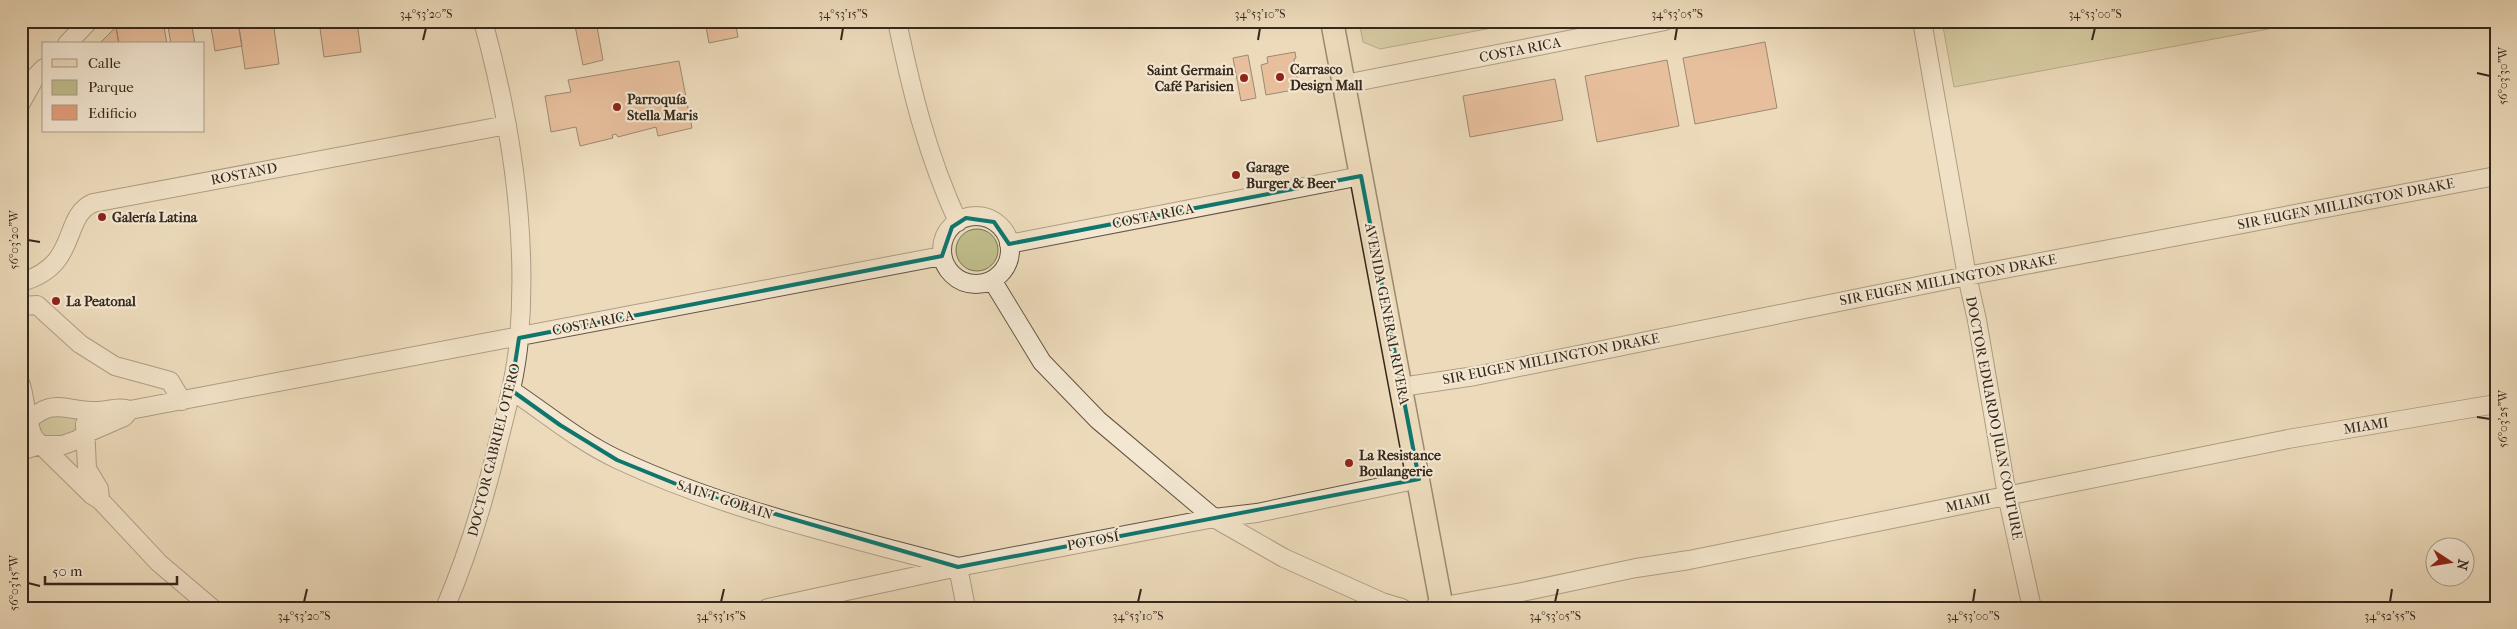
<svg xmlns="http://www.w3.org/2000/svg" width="2517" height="629" font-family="'IM FELL French Canon',serif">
<rect width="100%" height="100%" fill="#ecdaba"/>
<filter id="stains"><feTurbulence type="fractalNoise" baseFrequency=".004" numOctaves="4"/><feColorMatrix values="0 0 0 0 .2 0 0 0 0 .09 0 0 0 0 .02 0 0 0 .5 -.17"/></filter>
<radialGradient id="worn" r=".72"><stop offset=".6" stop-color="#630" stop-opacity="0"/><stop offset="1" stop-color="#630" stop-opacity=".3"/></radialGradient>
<path fill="#bfbd8b" stroke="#7a7254" d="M1359 21H1529L1380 49 1363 42Z
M1942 21H2311L1954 87Z
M956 250a21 21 0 1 1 42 0a21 21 0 1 1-42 0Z
M45 415 75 416 77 420 76 430 63 438 43 435 39 430 40 419Z"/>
<path fill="#e39d7b" stroke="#35281c" d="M145 21H163L167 44H119L116 27Z
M167 21H191L195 44H171Z
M210 21H238L242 46 215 51Z
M238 21H273L279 64 245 69Z
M319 21H357L361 52 324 57Z
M574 21H596L603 60 583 65Z
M705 21H735L738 37 709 43Z
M116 27 119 44H99Z
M1765 42 1777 108 1695 124 1683 58Z
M1295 52 1296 58 1294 59 1299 89 1266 95 1261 65 1268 63 1267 57Z
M1248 55 1256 98 1241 101 1233 58Z
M1667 60 1679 126 1597 142 1585 76Z
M679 61 692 128 658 136 656 127 618 137 616 134 612 135 613 138 580 146 576 127 551 132 545 96 571 92 568 80Z
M1555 79 1563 120 1470 137 1463 96Z"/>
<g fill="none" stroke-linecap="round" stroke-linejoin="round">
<g stroke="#635444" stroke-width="20">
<path id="minor" d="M897 21C912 93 927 154 958 222
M1922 21 1967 276 1977 320 2007 495 2032 608
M67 44 86 24 85 21
M1345 84 1665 21
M21 103 36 76 44 68
M942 250a34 34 0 1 1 68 0a34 34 0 1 1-68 0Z
M1009 244 1361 176
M992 280 1042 362 1098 420 1214 518 1284 558 1382 602 1402 608
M21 282C80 266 61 217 93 203L507 125
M21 306 37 305 80 344 115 366 170 381 182 401
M21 385C26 402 26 422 34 438L92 495 100 500 159 563 212 608
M1401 387 1475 376 1967 276 2496 176
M511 390C547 414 580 442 619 460 726 510 844 536 958 567L966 608
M85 424 87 469 99 489 100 499
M21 427C54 395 60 411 96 411 109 411 118 406 130 410L942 256
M21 451 40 445H63L77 440 87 433 124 417 130 410
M445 608C469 552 484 502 498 443 507 408 516 374 519 339 528 233 511 123 483 21
M768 608 958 567 1214 518 1257 513 1419 479
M1433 608 1522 592 1636 568 1689 560 2288 439 2496 404"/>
</g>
<g stroke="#35281c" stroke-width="25">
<path id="major" d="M1332 21 1442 608"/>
</g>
<use href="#minor" stroke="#f3e7d2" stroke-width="18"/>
<use href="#major" stroke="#ecdaba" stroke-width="22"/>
</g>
<path d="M0 0H2517V629H0ZM1361 176 1419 479 958 567 686 488 617 460 560 425 511 390 519 338 942 256 952 227 966 218 994 222 1009 244Z" fill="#ecdaba" fill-opacity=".55" fill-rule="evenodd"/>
<path fill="none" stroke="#0f766e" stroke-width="4" stroke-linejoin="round" d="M1361 176 1419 479 958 567 686 488 617 460 560 425 511 390 519 338 942 256 952 227 966 218 994 222 1009 244Z"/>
<path fill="none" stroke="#35281c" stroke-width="2" d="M423 40 426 28M841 40 843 28M1258 40 1260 28M1675 40 1677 28M2092 40 2095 28M2477 73 2490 76M28 240 40 242M2477 417 2490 419M28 583 40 586M304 602 307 589M721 602 724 589M1138 602 1141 589M1555 602 1558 589M1973 602 1975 589M2390 602 2392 589"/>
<g fill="#8f2418" stroke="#f3e7d2" stroke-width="2">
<circle cx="1280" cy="77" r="5"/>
<circle cx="1244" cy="78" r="5"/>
<circle cx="617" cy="107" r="5"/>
<circle cx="1236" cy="175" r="5"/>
<circle cx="102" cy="217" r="5"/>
<circle cx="56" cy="301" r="5"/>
<circle cx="1349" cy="463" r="5"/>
</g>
<g text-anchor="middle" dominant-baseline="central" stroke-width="4.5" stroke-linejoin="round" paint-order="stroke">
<g font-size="14" fill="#35281c" stroke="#f3e7d2">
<text transform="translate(1520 50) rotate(-11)">COSTA RICA</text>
<text transform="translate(244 174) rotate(-11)">ROSTAND</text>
<text transform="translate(2346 204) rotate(-11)">SIR EUGEN MILLINGTON DRAKE</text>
<text transform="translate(1153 216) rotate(-11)">COSTA RICA</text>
<text transform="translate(1948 280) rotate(-11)">SIR EUGEN MILLINGTON DRAKE</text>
<text transform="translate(1387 314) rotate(79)">AVENIDA GENERAL RIVERA</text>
<text transform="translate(593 323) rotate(-11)">COSTA RICA</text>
<text transform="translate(1551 359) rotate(-11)">SIR EUGEN MILLINGTON DRAKE</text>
<text transform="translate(1994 418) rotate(79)">DOCTOR EDUARDO JUAN COUTURE</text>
<text transform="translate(2366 426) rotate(-9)">MIAMI</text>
<text transform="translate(494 450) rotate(-76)">DOCTOR GABRIEL OTERO</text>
<text transform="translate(725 500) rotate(18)">SAINT GOBAIN</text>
<text transform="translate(1968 503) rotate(-12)">MIAMI</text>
<text transform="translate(1093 541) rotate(-11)">POTOSÍ</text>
</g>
<g font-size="14" font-weight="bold" fill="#35281c" stroke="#f3e7d2" text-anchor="start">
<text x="1290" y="69">Carrasco<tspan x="1290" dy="16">Design Mall</tspan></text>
<text x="1234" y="70" text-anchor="end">Saint Germain<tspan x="1234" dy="16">Café Parisien</tspan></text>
<text x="627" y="99">Parroquía<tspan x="627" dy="16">Stella Maris</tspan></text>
<text x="1246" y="167">Garage<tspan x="1246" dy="16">Burger &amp; Beer</tspan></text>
<text x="112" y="217">Galería Latina</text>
<text x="66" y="301">La Peatonal</text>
<text x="1359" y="455">La Resistance<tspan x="1359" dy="16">Boulangerie</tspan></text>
</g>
</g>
<rect width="2517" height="629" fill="none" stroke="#ecdaba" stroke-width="55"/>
<rect x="42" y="42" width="162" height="90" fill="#f3e7d2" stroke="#a79b89"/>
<rect x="52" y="59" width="25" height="8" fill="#ecdaba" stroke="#a79b89"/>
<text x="88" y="68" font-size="15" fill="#35281c">Calle</text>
<rect x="52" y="80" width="25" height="15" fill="#bfbd8b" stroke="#a79b89"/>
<text x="88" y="92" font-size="15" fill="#35281c">Parque</text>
<rect x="52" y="105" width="25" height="15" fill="#e39d7b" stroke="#a79b89"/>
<text x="88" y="118" font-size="15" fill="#35281c">Edificio</text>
<g transform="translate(2450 562) rotate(102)"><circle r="24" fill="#f3e7d2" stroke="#a79b89"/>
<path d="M0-4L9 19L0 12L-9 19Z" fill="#8f2418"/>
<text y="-8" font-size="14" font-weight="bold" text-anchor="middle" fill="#35281c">N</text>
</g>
<path d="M45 576v8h132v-8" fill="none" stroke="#35281c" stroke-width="2.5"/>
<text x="52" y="576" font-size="15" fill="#35281c" stroke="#f3e7d2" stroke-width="4" paint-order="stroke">50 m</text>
<rect x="28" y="28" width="2462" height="574" fill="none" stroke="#35281c" stroke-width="2"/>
<g font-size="12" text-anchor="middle" fill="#35281c">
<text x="426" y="18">34°53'20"S</text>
<text x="843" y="18">34°53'15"S</text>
<text x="1260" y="18">34°53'10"S</text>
<text x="1677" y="18">34°53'05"S</text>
<text x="2095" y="18">34°53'00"S</text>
<text transform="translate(2503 76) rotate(-90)" y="4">56°03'30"W</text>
<text transform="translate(14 240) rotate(-90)" y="4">56°03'20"W</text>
<text transform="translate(2503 419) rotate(-90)" y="4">56°03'25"W</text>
<text transform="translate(14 583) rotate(-90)" y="4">56°03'15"W</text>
<text x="304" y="620">34°53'20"S</text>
<text x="721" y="620">34°53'15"S</text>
<text x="1138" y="620">34°53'10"S</text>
<text x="1555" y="620">34°53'05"S</text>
<text x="1973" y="620">34°53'00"S</text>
<text x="2390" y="620">34°52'55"S</text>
</g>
<rect width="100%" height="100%" filter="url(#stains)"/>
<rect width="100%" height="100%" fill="url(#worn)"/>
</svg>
